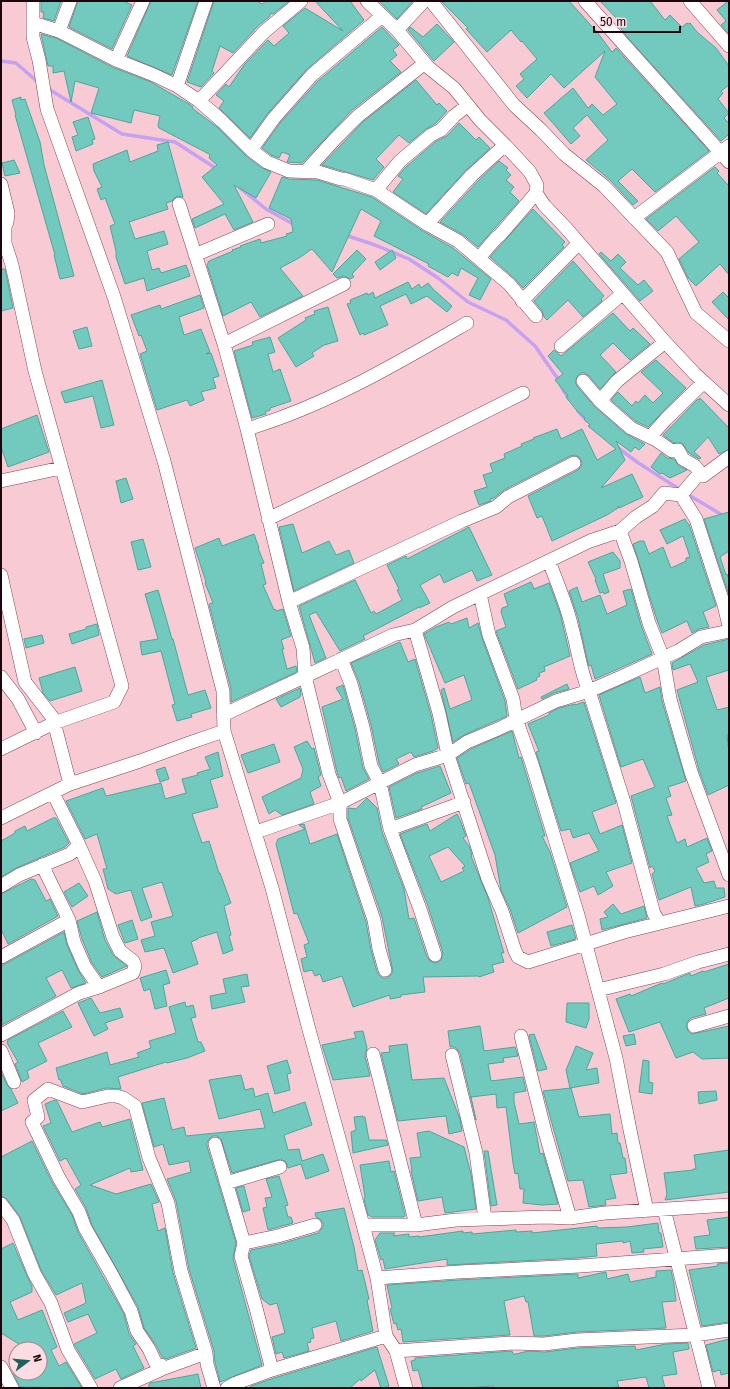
<svg xmlns="http://www.w3.org/2000/svg" width="730" height="1389" font-family="'Fira Sans',sans-serif">
<rect width="100%" height="100%" fill="#f8cbd4"/>
<g fill="none" stroke-linecap="round" stroke-linejoin="round">
<path stroke="#c5a1f2" stroke-width="3.5" d="M1 61 16 63 40 84
M47 88 122 134 175 142 217 169
M240 188 266 209 295 225
M345 235 375 245 409 259 438 278 468 302 506 320 535 346 558 379 563 390 569 399
M578 411 587 421
M617 447 637 462 682 491
M687 494 729 519"/>
</g>
<path fill="#71cabd" stroke="#4ca69a" fill-rule="evenodd" d="M41 1H61L54 21 43 18 44 12H41Z
M78 1H123L132 5 112 49 69 27Z
M151 1H198L172 75 127 56Z
M214 1H257L262 4 266 1H289L273 14 271 13 269 17 258 26 233 53 220 46 212 71 214 73 201 87 187 82Z
M315 1H350L364 20 306 70 268 113 250 138 219 108 224 101 216 95 226 84 229 87 244 65 268 40 274 46 289 33 283 26 305 8 343 31Z
M379 1H413L397 19Z
M441 1H569L597 32 612 52 616 48 709 151 655 192 632 169 618 181 638 201 633 205 610 180 586 160 608 140 587 115 573 128 580 136 571 144 544 113 573 88 588 108 592 104 603 115 617 104 595 77 605 51 564 88 551 74 527 98 516 86 524 79 520 74 537 59 522 41 521 42 511 30 487 52 466 29 468 28Z
M600 1H650L665 20 670 15 682 27 687 23 688 24 690 23 697 32 716 48 729 66V85L721 91 723 93 718 99 729 113 724 118 729 123V134L721 141 628 38 619 26 621 23Z
M728 1H729V34L721 25 726 21 717 10Z
M437 24 454 42 434 61 408 30 410 27 423 37Z
M382 27 399 45 393 50 397 55 390 61 401 72 352 110 302 163 287 162 290 155 282 152 279 158 271 155 262 148 280 123 318 81Z
M41 34 56 38 112 67 151 82 189 104 193 107 192 108 217 127 246 156 262 168 271 172 256 198 234 185 253 222 234 230 225 214 195 228 192 219 224 204 202 177 217 165 209 158 210 155 209 154 159 128 158 125 160 116 134 110 131 123 91 113 99 88 75 81 71 102 64 71 53 73V66H48Z
M416 80 437 105 439 103 447 111 436 123 426 129 409 143 399 135 376 159 384 167 373 180 322 165 363 122Z
M21 97V100L25 99 40 142 44 165 74 276 60 279 54 255H55L15 115H16L12 100Z
M88 117 95 139 92 140 93 144 76 151 72 137 78 135 73 122Z
M459 123 476 140 479 137 490 148 466 170 426 214 393 192 403 179 398 176 406 167 435 142 447 136Z
M168 142 183 197 177 196 172 201 166 203 168 209 129 222 135 239 164 231 168 244 147 251 152 270 159 268 161 273 186 265 190 276 147 291 144 278 125 284 116 257V251L110 226 115 224 105 198 101 200 97 189 102 187 94 171 93 164 127 150 130 162 158 151 157 145Z
M14 160 20 173 5 176 2 163Z
M499 161 508 168 506 170 511 175 506 180 514 187 510 192 519 201 478 247 462 234 440 222 478 181Z
M715 167 719 171 717 173 729 186V275L720 264 696 286 688 278 679 259 699 242 676 216 658 231 646 219Z
M282 177 289 179 317 180 372 197 423 231 453 248 491 279 480 300 469 295 478 278 461 268 458 276 452 273 448 277 428 266 429 264 374 236 381 221 361 209 332 272 312 249 299 258 280 268 303 296 260 317 251 302 223 316 207 265 209 261 233 251 232 250 241 247 240 246 260 239 261 243 287 236 286 234 293 232 291 219 269 208Z
M533 209 565 242 562 245 564 247 523 288 514 278 490 257Z
M357 250 366 259 352 274 354 277 350 279 344 276 337 278 333 274Z
M392 250 396 258 380 270 375 262Z
M601 252 611 261 618 254 626 262 620 268 638 285 644 280 653 291 640 301 599 254Z
M573 261 604 296 601 299 602 301 583 317 568 300 547 320 544 317 542 311 534 301Z
M1 269H5L13 308 1 311Z
M408 282 412 289 419 284 421 288 428 283 433 289 452 306 447 312 427 296 411 304 406 294 380 306 388 325 364 335 363 333 360 335 347 304 351 303 350 300 367 293 368 295 373 292 375 298Z
M723 292 729 298V320L712 302Z
M200 295 204 308 179 317 184 335 201 329 210 352 206 354 211 353 219 376 213 378 216 388 201 392 204 400 190 406 187 400 157 410 140 354 147 351 141 335 139 336 131 315 160 305 161 309Z
M328 307 338 341 324 345 312 353 314 356 296 367 278 338 306 320 305 318 315 314 314 311Z
M613 313 630 331 633 328 650 344 630 360 613 343 600 355 616 372 600 389 589 376 585 373H581L578 375 575 382 577 386 595 407 626 434 645 444 639 450 635 447 631 452 616 441 625 460 601 488 632 474 643 497 619 508 618 506V508L607 515 552 541 542 516 537 518 528 496 578 470 581 467 582 463 579 457 575 455 570 456 504 490 494 498 490 499 491 501 479 505 474 491 487 487 483 475 493 472 490 464 505 458 504 454 522 446 521 444 534 439 533 438 557 429 561 439 582 429 597 460 616 449 588 426 590 425 584 419 585 418 577 411 566 397 568 396 555 380 563 374 548 356 554 350 561 356 566 352Z
M87 327 92 346 79 349 73 331Z
M270 337 275 352 268 354 273 372 280 369 291 401 270 408V410L265 412 266 414 252 418 234 351 253 345 252 342Z
M656 360 686 388 648 427 635 421 611 400 618 392 632 406 636 401 638 403 645 395 653 403 663 393 641 372Z
M102 380 114 425 101 428 93 396 65 403 61 392Z
M700 398 729 428V449L719 454 708 437 694 452 701 458 699 459 689 453 682 443H674L663 435 698 399 699 400Z
M37 415 49 452 8 467 1 447V429Z
M661 453 667 458 674 459 679 466 687 470 670 478 662 473 660 474 651 467Z
M126 478 133 499 121 503 116 481Z
M729 512V551L720 557 726 575 727 574 729 580V595L704 519Z
M685 519 688 524H689L716 606 703 612 709 627 699 629 692 633 687 621 662 633 657 620 633 544 640 541H644L649 554 663 547 671 568 686 561V558L690 557 683 536 667 544 660 530Z
M293 524 302 553 329 541 336 555 349 550 354 563 294 591 279 527Z
M469 527 492 575 477 581 472 570 444 583 440 574 420 585 430 603 419 608V607L363 636 365 639 340 651 316 612 309 615 326 658 315 663 299 606 355 580 371 613 374 611 376 614 402 600 397 590 399 589 387 565 406 556 407 559Z
M254 534 259 548H258L264 563 261 564 266 584 263 585 274 610 275 609 276 611 283 609 291 636 281 640 284 649H282L287 669 296 666 297 672 231 702V689L209 604 213 603 205 583 206 582 195 548 219 538 222 546Z
M143 539 151 567 138 570 131 542Z
M613 552 620 561V568L603 574 609 592 604 594 603 592 600 593 595 580 596 579 588 562Z
M531 582 534 589 549 583 560 613 570 656 544 667 545 671 539 673 540 676 536 678 537 680 518 689 496 631 506 627 501 612 502 608 508 606 504 594Z
M577 587 582 602 600 595 607 614 627 605 623 591 631 589 641 625 652 654 595 679 591 665 589 666 588 663 578 618 569 591Z
M158 590 172 639H173L188 695 205 690 211 708 191 714 192 717 177 721 172 705 175 704 161 651 142 655 140 642 158 639 145 594Z
M467 618 469 628 478 623 482 638 505 701 507 716 464 735 453 742 441 690 444 688 450 709 472 700 464 675 445 683 424 634 436 627 449 622 451 624Z
M97 624 99 635 72 644 69 634 86 629V627Z
M42 635 44 643 26 648 24 639Z
M729 639V670L706 677 717 710 729 707V734L727 735 729 752V785L708 795 699 770 677 690 698 682 690 664 673 670 672 663 704 645Z
M400 642 408 662 415 659 431 715 438 748 433 751 414 757 411 752 396 759 399 764 383 772 379 763 371 725 359 682 351 663Z
M75 667 82 691 50 701 43 693 39 678Z
M640 677 645 693 660 687 662 701 686 781 668 787 671 796 666 798 672 815 667 816 677 843 685 839 687 847 707 838 712 851 706 854 709 862 696 868 704 883 714 881 716 888H724L725 897 704 904 695 906 691 887 659 900 652 874 655 871 652 866 650 868 631 796 655 787 643 759 621 767 599 695Z
M567 684 569 689 554 693 542 699 541 697Z
M343 685 355 729 363 768 369 779 346 791 341 777 339 778 337 772 322 707 343 699 336 688Z
M300 688 301 695 300 696V697L281 707 276 699Z
M584 702 616 803 592 812 600 834 622 825 632 863 606 872 613 886 598 895 594 886 580 892 570 863 599 851 589 833 573 838 570 829 561 831 536 752 539 751 528 724 549 715V713L559 708 575 704V705Z
M512 731 519 758 521 757 524 767 545 836H542L550 852 567 907 518 933 510 909 501 890 495 855 469 783 466 784 457 758 471 749Z
M307 741 312 749 314 748 321 775 318 777 321 786 310 792 314 804 282 815 275 810 269 814 262 797 301 778 303 769 294 747Z
M274 744 280 762 248 773 241 755Z
M218 752 223 776 210 780 218 807 192 814 202 843 209 841 219 873H220L231 903 224 906 231 935 229 936 233 950 223 954 217 932 198 938V939L191 942 198 964 173 973 164 948 145 952 141 940 155 936 151 922 173 916 162 882 142 888 152 917 141 921 131 890 116 894 108 889 103 869H107L97 834 85 839 66 801 103 788 106 796 161 783 165 799 186 793 182 779 198 775 197 773 210 769 205 757Z
M440 766 451 793 421 807 422 809 396 818 389 787 417 773Z
M165 767 169 779 160 782 156 770Z
M367 798 377 808 382 832 404 889 409 919 414 918 427 957 430 961 434 963 438 962 441 960 443 953 428 906 400 834 427 824 430 831 457 814 460 820 466 836 463 838 469 846 472 855 471 856 488 898 504 953H501L504 962 492 965 494 972 479 977 478 976 423 977 425 992 401 995V997L390 999V995L353 1007 342 976 323 982 320 974 315 976 312 970 304 972 301 959 307 957 304 945 309 943 297 913 294 914 276 844 278 839 305 829 299 825 304 824 310 844 337 834 366 922 371 950 377 972 380 976 383 978H388L393 972 382 917 348 818V808L356 809ZM448 847 465 866 462 868 464 871 441 882 429 856Z
M53 818H56L69 843 65 847 16 868 1 877V841L15 833V831L25 826 27 831Z
M31 879 35 880 46 901 50 899 58 916 8 944 1 929V894Z
M79 883 88 896 72 907 64 892Z
M613 904 621 914 644 906 647 918 602 930 600 919 608 917 604 912Z
M97 912 105 940 113 955 127 966 102 977 92 963 82 939 77 921Z
M132 920 138 939 125 943 118 925Z
M572 925 576 939 551 946 547 932Z
M64 932 67 945 78 970 86 983 71 988 62 970 46 978 56 996 2 1025 1 966Z
M729 964V998L704 1008 706 1014 691 1018 688 1021 686 1024 688 1031 692 1034 729 1026V1058L702 1059 693 1052 676 1058 660 1022 629 1032 616 999 630 994 631 996 662 983 663 984 690 973 691 976 703 971 704 972Z
M166 970 170 983 163 985 167 1006 155 1009 150 989 144 991 140 978Z
M247 974 249 986 241 987 245 1002 212 1009 210 996 226 993 223 979Z
M91 998 100 1013 120 1008 123 1017 105 1023 108 1029 94 1036 78 1003Z
M185 1002 186 1007 193 1005 196 1017 191 1018 198 1042H201L205 1051 187 1058 167 1063 166 1062 118 1077 121 1089 106 1088 83 1094 63 1086 60 1079 59 1080 56 1068 107 1052 110 1065 139 1057 137 1053 151 1048 149 1041 176 1033 169 1007Z
M567 1003H589V1019L586 1028 566 1022Z
M63 1011 72 1027 38 1043 47 1061 27 1071 29 1078 22 1082 15 1064 18 1062 7 1043 8 1040Z
M480 1026 484 1051 515 1047 518 1056 503 1058 504 1062 488 1064 491 1081 523 1077 526 1091 514 1093V1102L519 1124 534 1122 540 1154 543 1153 558 1204 542 1205 523 1203 524 1189H520L518 1173 515 1174 513 1163 506 1107 497 1108 496 1094 471 1097 476 1120 460 1053 455 1047H450L448 1031Z
M363 1031 367 1048 365 1056 370 1076 333 1080 322 1045 356 1038 354 1032Z
M534 1034 547 1069 538 1071 529 1035Z
M634 1034 636 1044 626 1046 623 1036Z
M407 1044 412 1080 444 1078 460 1119 462 1131 449 1134 446 1116 398 1121 381 1053 390 1052 389 1046Z
M576 1046 593 1053 586 1070 597 1068 599 1083 570 1088 566 1070Z
M287 1060 291 1073 287 1074 290 1090 275 1094 267 1066Z
M643 1060 649 1061V1082L653 1083 652 1094 639 1092Z
M1 1072 7 1085 11 1089 18 1103 1 1111Z
M241 1075 245 1090 253 1088 255 1097 268 1093 273 1113 305 1102 312 1125 284 1135 288 1150 299 1149 302 1161 323 1154 329 1171 306 1179 301 1164 288 1168 286 1162 281 1159 232 1173 221 1139 217 1136H213L210 1138 207 1142V1146L236 1243 233 1258 262 1365 220 1382 215 1362 214 1351 189 1269 176 1201 167 1179 191 1172 189 1161 169 1165 163 1144 154 1147 142 1103 164 1098 172 1130 184 1127 186 1136 265 1128 260 1109 219 1119 209 1080Z
M571 1088 579 1117 610 1114 612 1134 617 1133 618 1143H620L623 1158H625L627 1173 610 1175 616 1198 605 1200 606 1205 589 1207 583 1180 568 1181 543 1091Z
M716 1091 717 1100 699 1104 698 1092Z
M55 1100 57 1101 72 1132 100 1122 102 1127 130 1119 143 1170 131 1172 130 1168 90 1185 116 1194 151 1184 159 1202 152 1204 158 1231 165 1228 173 1273 196 1348 166 1359 162 1357 156 1345 144 1328 138 1307 92 1225 86 1208 75 1189 81 1185 66 1158 60 1161 43 1126 51 1123 45 1104Z
M363 1116V1117H365L369 1140H386L388 1145 353 1153 351 1132 356 1130 354 1117Z
M429 1131 464 1147 471 1174 476 1209 445 1213 442 1197 418 1201 411 1171H412L410 1158 421 1157 417 1133Z
M32 1141 52 1182 72 1215 78 1232 124 1314 129 1334 136 1344 133 1346 144 1368 121 1379 116 1369 95 1379 74 1344 97 1333 88 1314 68 1322 64 1313 86 1303 82 1283 56 1295 41 1270 20 1217 7 1199 1 1196V1157Z
M729 1150V1192L665 1200 667 1194 664 1173 693 1170V1169H696L694 1155Z
M484 1151H488L497 1205 491 1206Z
M389 1161 391 1172 394 1171 405 1215 404 1217H372L368 1215 364 1199 365 1197 360 1165Z
M279 1176 288 1205 285 1206 288 1217H291L293 1223 268 1230 263 1208 267 1207 265 1198 272 1197 266 1179Z
M244 1186 250 1210 243 1212 236 1188Z
M344 1208 354 1247 358 1271 362 1270 365 1282 369 1299 367 1300 373 1331 341 1341 336 1321 312 1328 314 1338 310 1339 311 1342 307 1343 309 1351 284 1358 282 1352 276 1354 272 1337 285 1333 277 1303 270 1305 262 1299 249 1256 251 1250 280 1244 318 1233 323 1227V1223L320 1219 316 1217 315 1213Z
M729 1217V1247L696 1249 694 1237 710 1235 707 1220Z
M658 1223 659 1233H661L663 1247 643 1249 644 1252 632 1253 630 1241 623 1243V1241L596 1244 597 1256 576 1258 447 1265V1259L385 1269 383 1259 381 1260 375 1240 380 1233H395L393 1236 409 1234V1237L419 1236V1237L463 1231V1233L472 1232V1234L516 1230V1232L532 1231V1233L597 1226V1228L627 1227Z
M13 1243 27 1276 32 1286V1292L10 1302 18 1320 42 1310 57 1347 51 1350 59 1366 66 1362 82 1388 20 1387 13 1373H40V1349H27L1 1333V1249Z
M729 1263V1322L702 1326 689 1270 718 1266 717 1264Z
M671 1270 674 1284 676 1301 662 1302 666 1328 577 1332 544 1336H534L528 1302H526L524 1296 504 1301 510 1335 403 1342 401 1329 398 1330 396 1323 394 1324 390 1309 392 1308 387 1285 458 1280 578 1274V1278L606 1272 607 1279 628 1274 630 1282 656 1277V1271Z
M729 1339V1373L721 1375 720 1370 713 1372 706 1345Z
M688 1343 689 1349 673 1352 677 1374 662 1376 665 1388H649L646 1377 617 1381 619 1387 601 1388H493V1386H491L468 1388H423L418 1370 413 1371 411 1361 415 1360V1358L512 1351 513 1354H516L528 1351 545 1352 578 1348 635 1346 636 1350 666 1344Z
M377 1347 389 1386 383 1388H381L375 1370 361 1381 360 1379 350 1388H249L251 1386 274 1378Z
M198 1374 201 1388H149V1384L150 1383Z"/>
<g fill="none" stroke-linecap="round" stroke-linejoin="round">
<g stroke="#814253" stroke-width="14">
<path id="minor" d="M33 1V37L39 60 47 109 114 297 164 461 223 691 224 731 272 888 308 1026 363 1225 377 1278 386 1336 396 1351 406 1388
M367 1 397 30 428 67 454 88 480 120 505 145 530 172 537 185 536 193 544 205 566 228 665 342 695 374 729 405
M431 1 514 105 541 130 564 154 604 186 667 252 696 313 729 341
M585 1 729 162
M690 1 729 46
M33 23 59 31 116 60 154 75 177 86 199 101 222 121 251 150 267 162 289 171 318 172 341 179H344L376 190 427 224 458 241 509 284 536 316
M397 30 424 1
M59 31 70 1
M116 60 143 1
M177 86 206 1
M199 101 264 32 301 1
M251 150 274 118 312 75 382 16
M305 172 335 139 358 116 425 63
M1 184 8 213 7 222 5 227V243
M376 190 400 161 431 135 441 130 454 116 468 105
M179 204 224 344 247 429 289 602 303 648 305 676 329 774 340 803V819L374 920 379 949 385 970
M634 218 729 146
M427 224 472 175 505 145
M1 241 5 243 12 265 35 371 122 686 114 702 54 723 1 749
M195 255 268 224
M479 258 496 238 500 235 536 193
M522 301 579 243
M224 344 344 284
M561 346 622 294
M583 381 600 401 624 422 631 428 656 440 672 451 678 450 683 459 695 466 703 476
M600 401 617 381 665 342
M247 429C325 406 396 364 467 323
M650 437 666 419 704 382
M1 481 61 468
M681 495 696 519 724 605 729 626
M268 519 361 474 523 393
M620 531 631 561 649 623 663 658 670 699 691 772 729 875
M549 561C557 583 567 605 572 628 578 649 580 671 589 691L623 799 654 914 660 923
M1 575 25 682 53 718 70 784
M480 594 489 635 513 699 516 719 532 764 578 915 598 990
M289 602 462 521 496 507 508 497 574 463
M415 630 439 713 448 755 488 879 502 911 515 951 518 957 528 962 624 932 729 906
M341 659 351 684 363 727 371 766 380 783 390 829 420 909 435 955
M1 677 18 699 36 733
M223 715 393 635 415 630 453 607 590 541 620 531 636 517 653 506 664 493 681 495 697 476H703L729 457
M1 818 70 784 140 761 189 743 224 731
M390 829 464 802
M256 832 340 803 415 765 448 755 467 742 498 729 556 701 589 691 621 677 678 651 701 637 729 631
M42 865 69 920 74 942 85 967 99 987
M1 886 19 875 70 854 79 845
M1 957 69 920
M694 1026 729 1016
M1 1035 79 993 99 987 133 973 135 966 133 961 120 951 113 937 95 881 79 845 53 793
M521 1036 545 1132 570 1218
M1 1051 14 1082
M373 1054 416 1225
M452 1055 476 1153 485 1219
M215 1144 244 1243 241 1256 256 1308 272 1370
M226 1183 280 1167
M1 1204 13 1220 34 1273 51 1303 68 1350 91 1388
M664 1209 709 1388
M647 1211 630 1130 616 1058 598 990 664 974 698 962 729 954
M363 1225H416L456 1220 546 1217 570 1218 605 1213 729 1205
M244 1243 278 1236 315 1225
M377 1278 458 1272 580 1266 729 1255
M396 1351 512 1343 544 1344 577 1340 695 1335 729 1330
M1 1367 12 1388
M162 1369 206 1353
M120 1388 162 1369 161 1365 156 1364 149 1349 137 1331 131 1311 112 1275 85 1228 79 1212 59 1178 32 1122 38 1117 34 1100 48 1089 82 1102 108 1096H116L123 1098 135 1106 149 1158 168 1203 181 1271 206 1353 207 1364 214 1388
M227 1388 236 1383 272 1370 386 1336"/>
</g>
<use href="#minor" stroke="#fff" stroke-width="13"/>
</g>
<rect width="730" height="1389" fill="none" stroke="#1c050b" stroke-width="4"/>
<g transform="translate(28 1361) rotate(74)"><circle r="19" fill="#fbdce3" stroke="#a2868d"/>
<path d="M0-3L7 15L0 10L-7 15Z" fill="#1a645c"/>
<text y="-6" font-size="11" font-weight="bold" text-anchor="middle" fill="#1c050b">N</text>
</g>
<path d="M594 26v6h86v-6" fill="none" stroke="#1c050b" stroke-width="2"/>
<text x="600" y="26" font-size="12" fill="#1c050b" stroke="#fbdce3" stroke-width="3" paint-order="stroke">50 m</text>
</svg>
